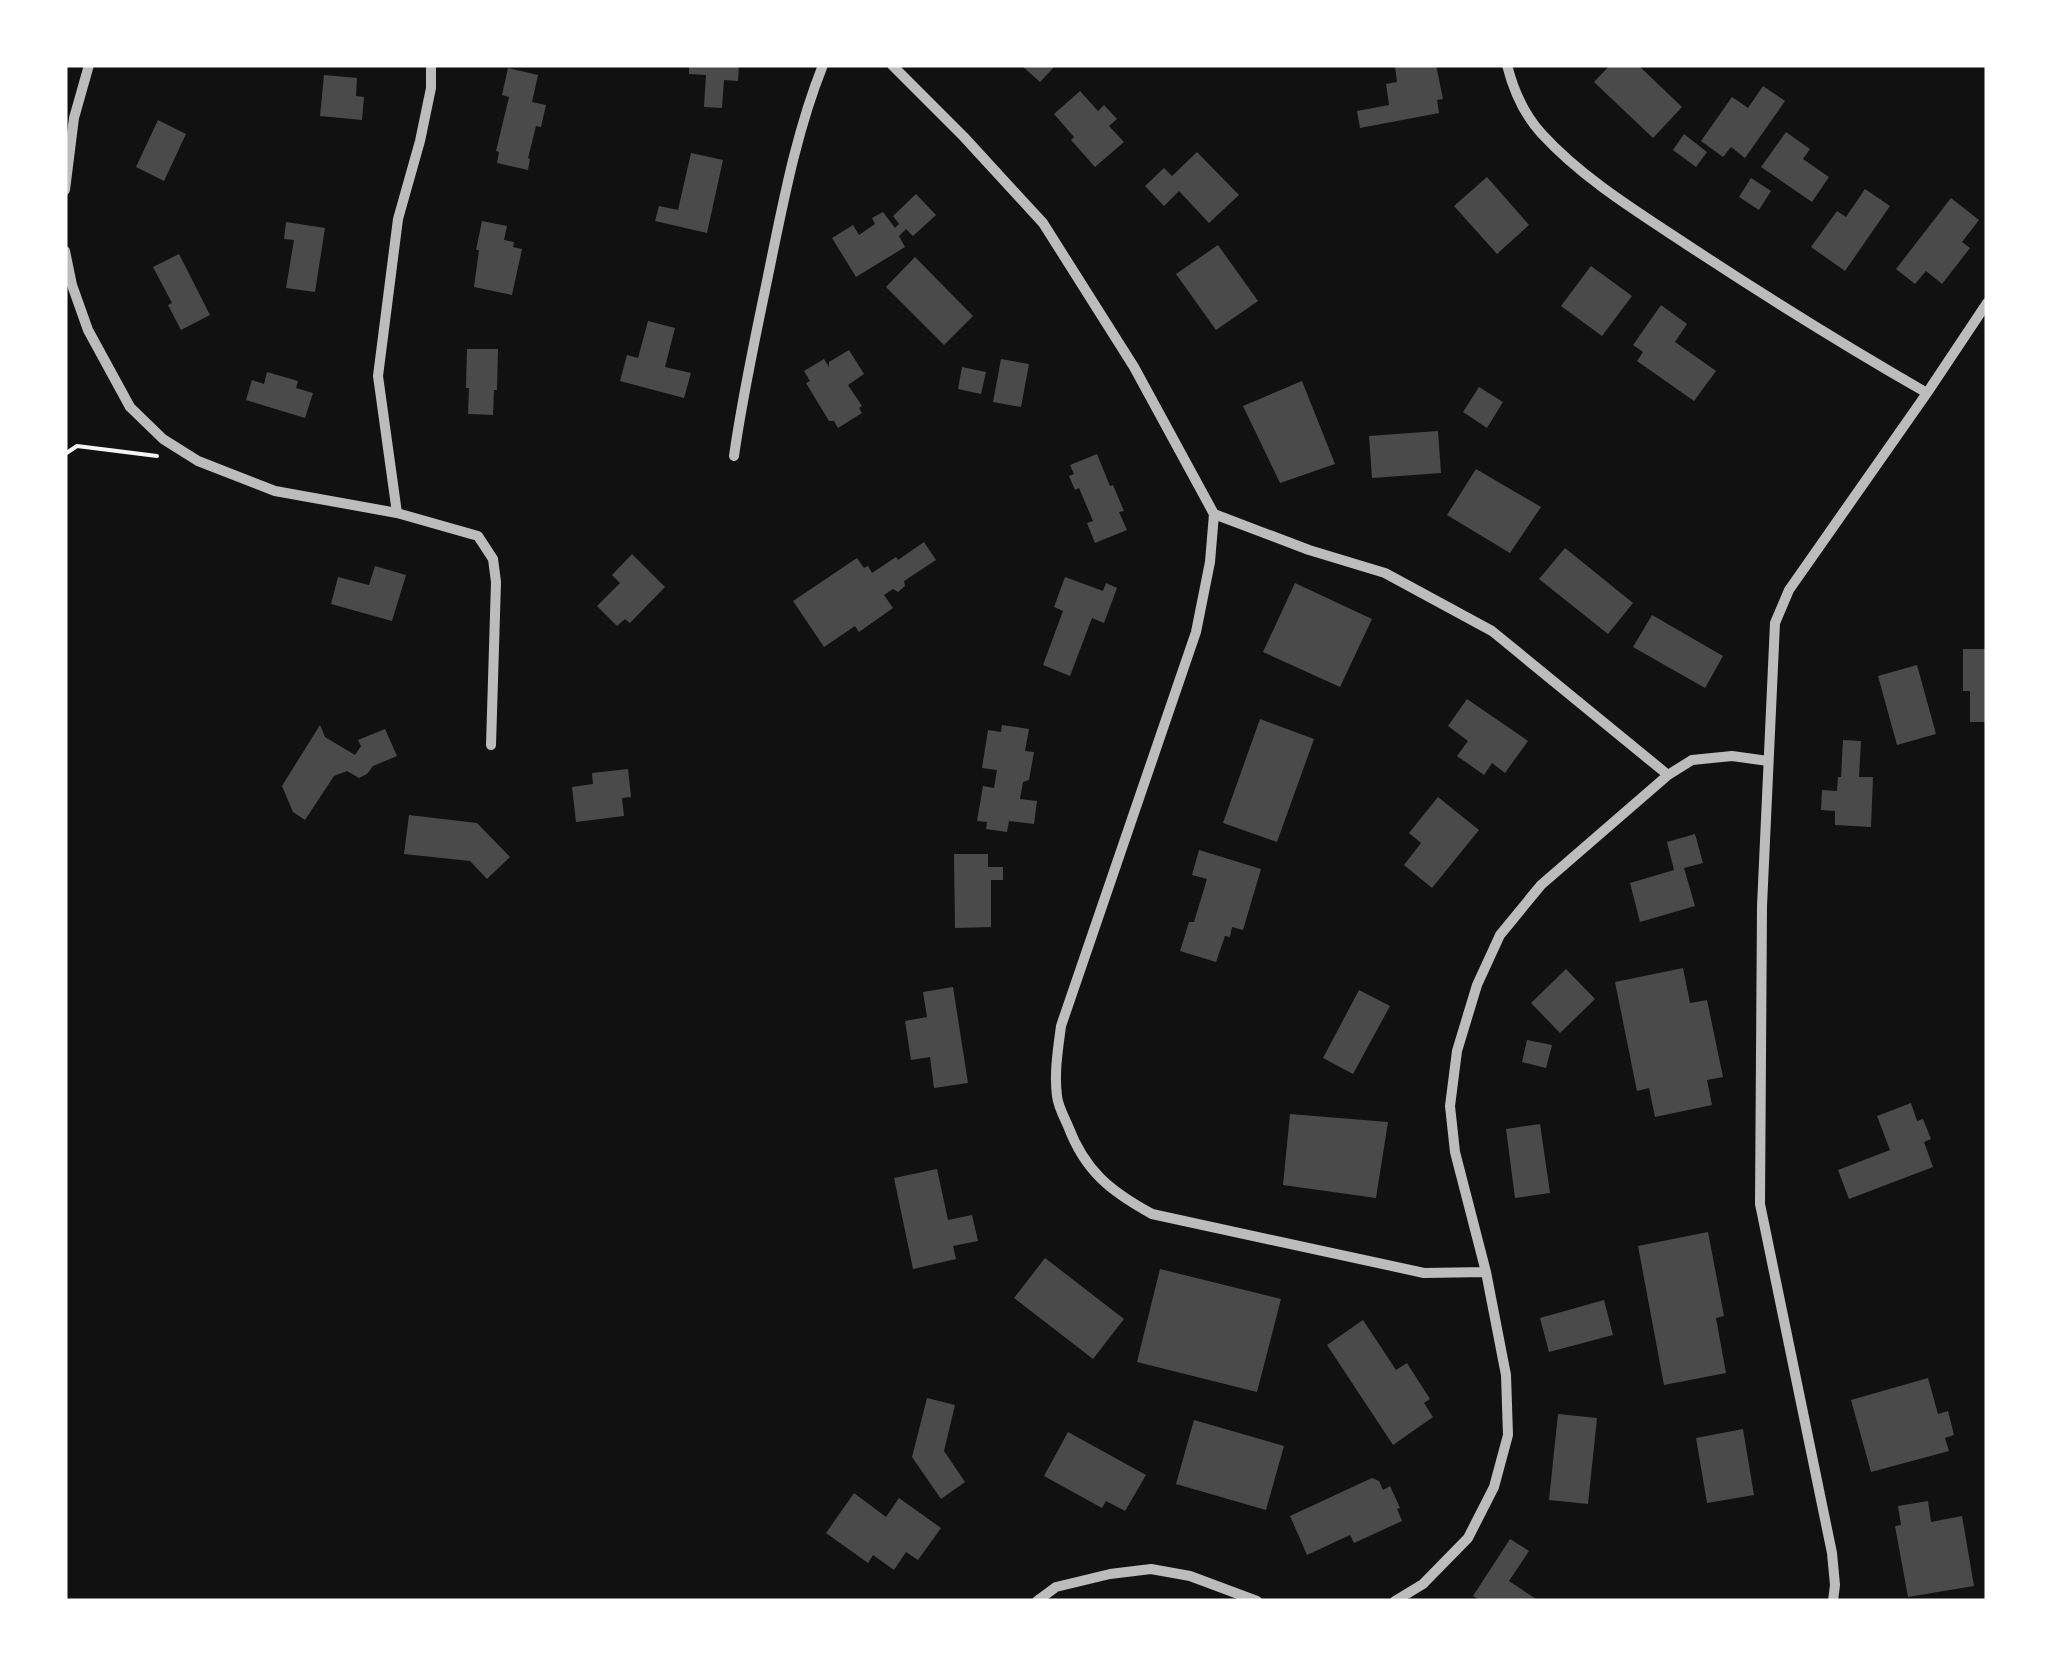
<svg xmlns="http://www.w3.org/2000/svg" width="2052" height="1666" font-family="'Zilla Slab',serif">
<rect width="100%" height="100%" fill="#111"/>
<path fill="#4a4a4a" d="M689 65H739L738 81 724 80 722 108 704 107 706 75 689 74Z
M1021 65H1056L1040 82Z
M1408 65H1436L1443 99 1437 100 1439 113 1360 128 1357 111 1389 105 1386 84 1397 82 1395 67Z
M1610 65H1638L1682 107 1653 138 1594 82Z
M508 68 538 75 532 102 546 105 541 127 536 126 528 158 530 159 528 170 497 163 499 152 496 151 509 97 502 95Z
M324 75 357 78 356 96 364 97 362 120 320 116Z
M1763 86 1785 101 1745 158 1731 147 1723 157 1701 141 1732 97 1748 108Z
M1080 91 1098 111 1104 105 1117 119 1109 126 1124 142 1095 167 1071 140 1074 137 1054 114Z
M158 120 186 134 164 181 136 167Z
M1786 132 1810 149 1803 159 1829 177 1812 202 1761 167Z
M1684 134 1707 152 1696 167 1673 150Z
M1197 152 1239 195 1209 223 1179 191 1164 206 1145 186 1164 168 1172 176Z
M691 153 723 160 707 233 655 221 659 206 678 210Z
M1487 177 1529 225 1497 254 1454 206Z
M1751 178 1771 191 1759 210 1739 197Z
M1865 189 1890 206 1845 271 1811 247 1837 211 1846 217Z
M916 194 936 215 913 236 906 229 899 236 905 247 856 277 832 238 853 225 859 235 875 224 872 218 883 212 895 228 899 224 893 216Z
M1951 198 1979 220 1962 242 1970 248 1942 284 1926 271 1915 284 1896 269Z
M482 221 507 226 504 240 514 242 513 247 522 249 512 295 474 287 479 250H476Z
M286 222 325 228 315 292 286 288 294 240 284 239Z
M1218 245 1258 301 1216 330 1176 274Z
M179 254 210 315 181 330 168 305 172 303 153 267Z
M915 257 973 316 944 345 886 287Z
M1591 266 1632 296 1602 336 1561 306Z
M1661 305 1687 324 1675 342 1716 371 1694 401 1637 361 1643 352 1633 345Z
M648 321 675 328 665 367 691 373 684 398 620 381 627 355 638 358Z
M467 349H498L497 390H494L493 415 468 414 469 388H466Z
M849 350 864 374 848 385 862 406 859 408 862 413 838 428 834 421H829L806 383 810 381 804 371 824 359 829 367V362Z
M1001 359 1029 364 1021 407 993 402Z
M962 367 986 372 981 394 958 389Z
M267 372 298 381 296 388 313 393 305 418 246 400 252 380 264 384Z
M1302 381 1335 464 1280 483 1243 406Z
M1479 387 1503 402 1487 428 1463 412Z
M1438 431 1441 473 1372 478 1369 436Z
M1097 454 1110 486 1113 485 1124 511 1119 512 1127 530 1095 543 1087 523 1093 521 1079 488 1075 490 1069 476 1074 474 1070 465Z
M1476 469 1541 507 1510 553 1447 515Z
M924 542 936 560 904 581 905 586 898 592 893 589 884 595 893 608 859 632 855 626 824 647 793 601 857 558 864 568 868 566 872 573 896 557 898 560Z
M1565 548 1633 603 1608 634 1539 579Z
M632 554 665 587 630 623 625 619 617 626 597 606 620 583 612 575Z
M375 566 406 575 392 621 331 604 338 577 369 585Z
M1065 577 1103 591 1106 583 1117 588 1104 623 1092 618 1070 676 1043 665 1063 611 1054 607Z
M1295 583 1372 619 1340 687 1263 652Z
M1652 615 1723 656 1705 688 1633 647Z
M1963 649H1987V722H1970V691H1963Z
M1917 665 1936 734 1897 745 1878 676Z
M1467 699 1528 741 1505 773 1492 763 1484 775 1457 756 1468 741 1448 726Z
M1260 719 1314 739 1277 842 1223 823Z
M320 725 325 737 355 755 361 746 358 740 385 729 397 756 373 766 367 774 359 778 347 771 334 776 305 820 293 812 282 786Z
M1002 725 1029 729 1025 751 1034 752 1029 780 1023 782 1020 799 1037 801 1034 824 1009 821 1007 832 986 829 987 822 977 821 983 786 994 788 997 770 982 768 988 730 1001 732Z
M1843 740 1861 741 1859 777H1873L1871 827 1835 825V811L1821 810 1822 790 1837 791 1838 777H1841Z
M628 769 631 797 622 798 624 816 576 822 572 787 593 784 592 773Z
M1438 797 1479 830 1432 888 1404 865 1421 843 1409 833Z
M409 815 477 823 510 857 487 879 470 861 404 854Z
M1695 834 1703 863 1684 868 1695 906 1640 922 1630 883 1674 870 1667 842Z
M1199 850 1261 869 1243 930 1232 927 1230 937 1225 936 1216 962 1180 951 1189 922H1194L1207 879 1192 875Z
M954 854H988V867H1003V880H991V927L955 928Z
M1683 968 1690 1003 1707 1000 1723 1077 1707 1080 1712 1105 1655 1117 1649 1088 1637 1091 1615 982Z
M1566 969 1595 999 1560 1033 1531 1003Z
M953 987 968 1083 934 1088 930 1057 911 1060 905 1021 927 1017 923 992Z
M1359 990 1390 1006 1353 1074 1323 1058Z
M1527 1040 1552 1045 1546 1068 1522 1062Z
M1911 1103 1917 1121 1923 1119 1931 1139 1924 1142 1933 1167 1849 1199 1838 1170 1890 1150 1877 1116Z
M1290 1114 1388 1122 1376 1198 1283 1185Z
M1540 1124 1550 1193 1515 1198 1506 1129Z
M937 1169 948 1220 972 1215 978 1241 953 1246 956 1259 913 1269 894 1178Z
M1708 1232 1724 1316 1716 1318 1726 1373 1664 1385 1638 1246Z
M1045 1258 1124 1319 1093 1359 1014 1298Z
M1160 1269 1281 1299 1257 1392 1137 1362Z
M1604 1300 1613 1335 1549 1352 1540 1318Z
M1363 1320 1396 1370 1407 1363 1430 1399 1424 1403 1433 1417 1393 1445 1327 1345Z
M1928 1378 1938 1414 1948 1411 1954 1435 1945 1438 1949 1451 1871 1472 1851 1400Z
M927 1398 955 1405 944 1451 965 1482 941 1499 912 1457Z
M1558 1414 1597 1418 1588 1504 1549 1500Z
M1194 1420 1284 1446 1266 1510 1176 1484Z
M1743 1429 1754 1495 1707 1503 1696 1438Z
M1068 1432 1146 1475 1125 1511 1106 1501 1102 1508 1044 1476Z
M1372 1478 1379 1481 1383 1490 1390 1486 1400 1508 1397 1509 1402 1521 1354 1543 1350 1535 1307 1555 1290 1516Z
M854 1493 886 1517 899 1498 941 1528 918 1560 906 1552 894 1570 873 1555 868 1563 826 1533Z
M1928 1501 1931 1522 1962 1516 1974 1586 1908 1597 1895 1526 1901 1525 1898 1506Z
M1510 1539 1529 1551 1509 1581 1536 1599 1534 1601H1481L1473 1596Z"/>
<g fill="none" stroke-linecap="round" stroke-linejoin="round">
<path stroke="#f5f5f5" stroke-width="4" d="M65 454 77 446 157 456"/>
<path stroke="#bcbcbc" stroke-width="10" d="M892 65 964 137 1043 223 1134 367 1214 514 1210 562 1196 632 1061 1026C1058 1049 1054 1073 1057 1096 1058 1106 1064 1117 1068 1126 1085 1171 1110 1191 1152 1214L1424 1273 1486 1272
M1507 65C1513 89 1524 114 1541 133 1582 178 1636 211 1686 244 1765 296 1845 346 1927 393
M65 190 74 118 89 65
M65 251 72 285 88 330 130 407 163 439 198 461 275 491 397 513 478 536 493 559 496 582 491 745
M734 456C743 392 757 330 770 266 784 198 797 130 823 65
M397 513 378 376 398 219 420 141 431 88V65
M1214 514 1309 550 1385 573 1492 631 1668 775
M1037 1601 1056 1587 1110 1574 1151 1569 1190 1576 1257 1601
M1395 1601 1423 1584 1468 1538 1494 1487 1508 1435 1506 1375 1486 1272 1455 1152 1450 1106 1457 1051 1477 985 1500 935 1541 885 1668 775 1692 760 1732 756 1768 761
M1833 1601 1835 1585 1832 1553 1760 1204 1762 906 1775 623 1789 590 1927 393 1987 303"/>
</g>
<rect width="2052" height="1666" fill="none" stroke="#ffffff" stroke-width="135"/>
</svg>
